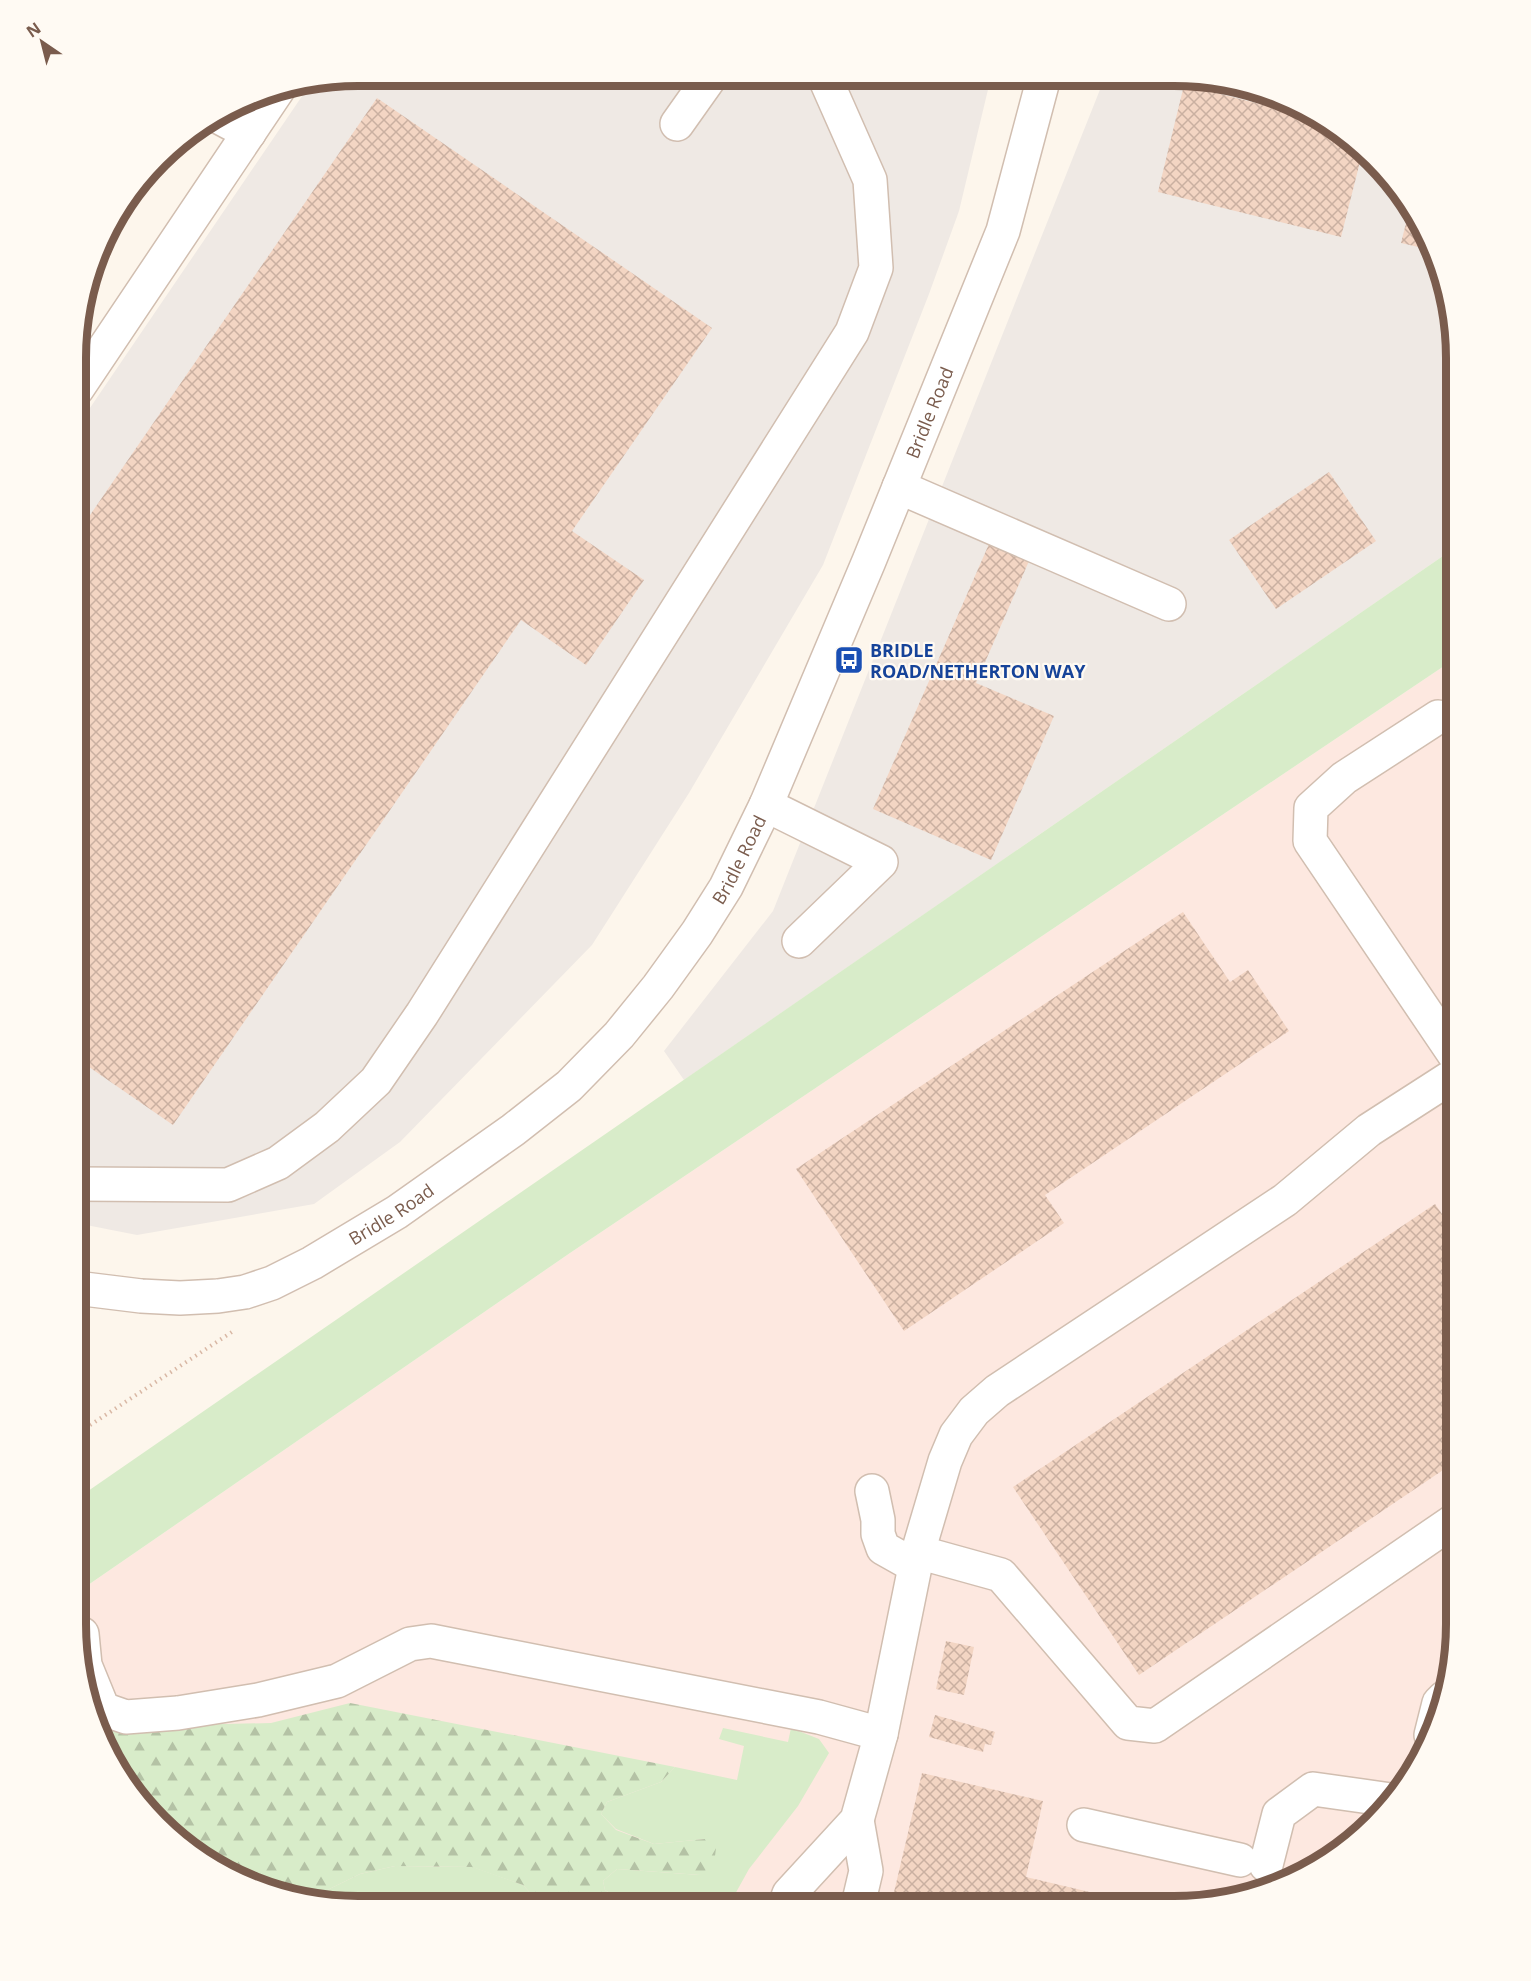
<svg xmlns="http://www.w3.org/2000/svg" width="1531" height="1981" font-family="'Open Sans',sans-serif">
<defs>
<pattern id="forest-firs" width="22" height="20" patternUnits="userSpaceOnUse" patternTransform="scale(1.5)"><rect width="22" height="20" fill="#d8ecc9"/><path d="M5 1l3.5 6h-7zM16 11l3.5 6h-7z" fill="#b4c2a5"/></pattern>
<pattern id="building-cross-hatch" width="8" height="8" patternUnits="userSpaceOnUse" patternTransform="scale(1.5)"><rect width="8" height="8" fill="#f3d5c3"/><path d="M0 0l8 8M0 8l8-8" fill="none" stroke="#cab0a1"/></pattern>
</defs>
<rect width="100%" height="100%" fill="#fdf6ec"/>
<path fill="#fde8e0" d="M1456 658 1455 1642 1441 1714 1409 1780 1360 1836 1299 1877 1174 1906 338 1904 313 1897 179 1840 145 1810 104 1749 75 1624V1594L570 1253Z"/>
<path fill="#efe9e4" d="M358 75 991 77 959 211 929 294 823 565 689 793 592 945 400 1142 314 1204 137 1235 76 1223 77 427 311 83Z
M1105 77H1211L1281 96 1345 133 1427 232 1456 357V547L684 1080 664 1051 773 911Z"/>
<path fill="#d8ecc9" d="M1456 547V658L570 1253 75 1594V1500Z
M723 1728 788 1742 791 1728 819 1739 829 1753 798 1806 749 1869 729 1905C689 1905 640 1912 605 1890L603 1881 617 1869 700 1875 705 1839 654 1844 616 1829 601 1814 607 1802 661 1782 675 1767 737 1780 744 1746 719 1739Z
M395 1866 473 1867 523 1885 540 1904H520L503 1899 501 1904H338L313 1897 360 1874Z"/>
<path fill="url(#forest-firs)" d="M350 1703 675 1767 661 1782 607 1802 601 1814 616 1830 654 1844 705 1839 716 1848 714 1864 700 1875 617 1869 603 1881 605 1890 617 1898 650 1905 540 1904 523 1885 472 1867 395 1866 360 1874 313 1897 179 1840 145 1810 104 1749 96 1714 137 1726 271 1723Z"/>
<path fill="url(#building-cross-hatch)" d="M1184 85 1320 119 1345 133 1362 154 1341 237 1158 192Z
M377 98 712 328 572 531 644 580 586 665 521 620 173 1125 76 1058 77 534Z
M1409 211 1427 232 1431 250 1401 243Z
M1329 472 1376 541 1276 609 1229 540Z
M989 544 1029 561 976 683 1054 716 991 860 873 809Z
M1183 912 1230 982 1248 970 1289 1031 1045 1195 1064 1223 904 1331 796 1169Z
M1435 1204 1456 1234 1455 1462 1139 1675 1013 1487Z
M946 1641 974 1647 964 1695 936 1689Z
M935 1715 995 1732 991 1745 985 1744 983 1752 929 1737Z
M1424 1715 1439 1718 1410 1778 1409 1777Z
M922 1773 1043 1801 1026 1877 1149 1906 891 1905Z
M503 1899 518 1903V1904H501Z"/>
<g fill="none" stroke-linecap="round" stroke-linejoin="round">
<g stroke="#d1beb0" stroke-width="36">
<g id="minor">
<path d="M219 117 249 133"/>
<path d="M677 124 711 76"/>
<path d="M77 389 279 88"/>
<path d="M899 487 1169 604"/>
<path d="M1438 717 1344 778 1311 808 1310 841 1456 1057"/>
<path d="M766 805 881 862 799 941"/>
<path d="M76 1184 228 1185 278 1163 327 1127 376 1081 422 1014 852 332 876 268 870 180 824 76"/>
<path id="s1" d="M76 1288 141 1296 180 1298 218 1296 245 1292 272 1283 312 1263 397 1212 513 1130 569 1086 619 1035 658 987 697 933 726 887 766 805 869 561 1003 231 1044 77"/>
<path d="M872 1491 878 1520V1534L883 1548 915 1566"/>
<path d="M918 1552 1001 1575 1128 1723 1155 1726 1455 1520"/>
<path d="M82 1634 85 1665 103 1709 126 1717 178 1713 258 1700 337 1681 410 1644 431 1641 819 1717 881 1734"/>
<path d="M1431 1735 1439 1703 1444 1698"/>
<path d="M857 1820 866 1871 858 1905"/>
<path d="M1084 1825 1240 1860"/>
<path d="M1266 1865 1279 1814 1313 1789 1391 1800"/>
<path d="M785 1905 789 1894 857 1820 881 1734 918 1552 945 1461 956 1435 974 1411 997 1391 1285 1200 1369 1130 1456 1074"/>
</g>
</g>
<path stroke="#d9b8a5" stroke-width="4" stroke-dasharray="1.5 4.5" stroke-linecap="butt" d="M75 1435 235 1330"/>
<use href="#minor" stroke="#fff" stroke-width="33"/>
</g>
<defs>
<g id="bus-square" transform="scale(1.5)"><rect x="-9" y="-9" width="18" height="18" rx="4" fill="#1a4fb4" stroke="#fffaf3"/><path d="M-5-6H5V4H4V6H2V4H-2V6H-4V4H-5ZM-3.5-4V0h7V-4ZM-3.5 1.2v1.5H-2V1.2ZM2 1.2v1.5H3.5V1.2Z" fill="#fff"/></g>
</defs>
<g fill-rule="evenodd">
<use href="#bus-square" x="849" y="660"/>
</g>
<g text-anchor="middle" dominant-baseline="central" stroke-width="4.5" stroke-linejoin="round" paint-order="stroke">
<g font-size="18" fill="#7a5c4d" stroke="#fffaf3">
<text stroke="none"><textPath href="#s1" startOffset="1326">Bridle Road</textPath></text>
<text stroke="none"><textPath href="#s1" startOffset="840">Bridle Road</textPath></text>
<text stroke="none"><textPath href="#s1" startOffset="336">Bridle Road</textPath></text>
</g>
<g font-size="18" font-weight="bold" fill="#164399" stroke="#fffaf3" text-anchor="start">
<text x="870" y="650">BRIDLE<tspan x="870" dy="21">ROAD/NETHERTON WAY</tspan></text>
</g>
</g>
<path d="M0 0H1531V1981H0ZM358 86H1174A272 272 0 0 1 1446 358V1624A272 272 0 0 1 1174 1896H358A272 272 0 0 1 86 1624V358A272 272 0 0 1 358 86Z" fill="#fffaf3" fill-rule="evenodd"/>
<path fill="none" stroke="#7a5c4d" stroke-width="8" d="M358 86H1174A272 272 0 0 1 1446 358V1624A272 272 0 0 1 1174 1896H358A272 272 0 0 1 86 1624V358A272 272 0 0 1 358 86Z"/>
<g transform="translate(42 42) rotate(325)" stroke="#fffaf3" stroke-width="4.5" paint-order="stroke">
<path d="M0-4.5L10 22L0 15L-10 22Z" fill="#7a5c4d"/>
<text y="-9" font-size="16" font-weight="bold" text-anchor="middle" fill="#7a5c4d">N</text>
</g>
</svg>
